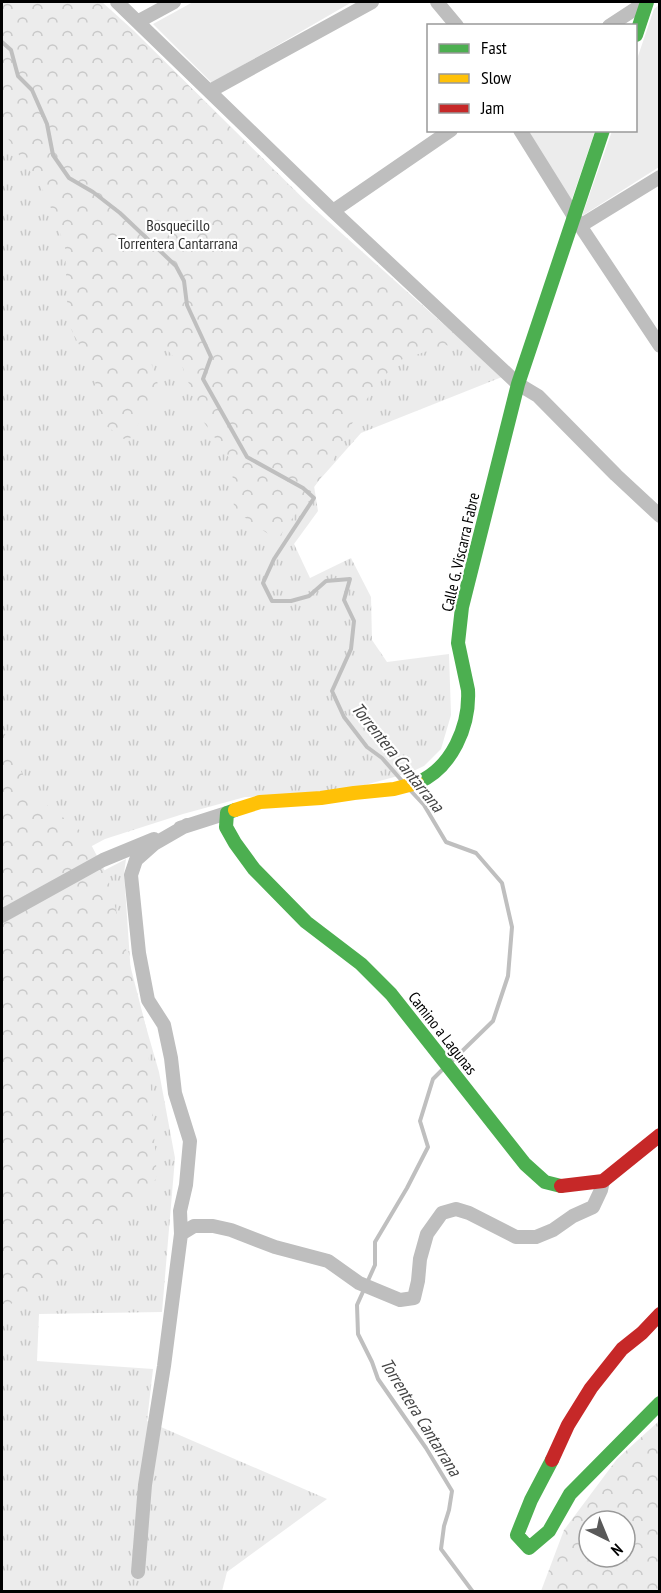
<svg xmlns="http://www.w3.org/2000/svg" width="661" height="1593" font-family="'PT Sans Narrow',sans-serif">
<defs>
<pattern id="grass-tufts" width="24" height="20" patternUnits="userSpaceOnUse" patternTransform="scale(1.5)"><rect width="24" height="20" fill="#ececec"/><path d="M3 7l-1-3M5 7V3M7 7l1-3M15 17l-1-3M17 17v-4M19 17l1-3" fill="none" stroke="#c9c9c9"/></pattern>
<pattern id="forest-crowns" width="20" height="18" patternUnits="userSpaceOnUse" patternTransform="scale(1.5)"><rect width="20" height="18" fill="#ececec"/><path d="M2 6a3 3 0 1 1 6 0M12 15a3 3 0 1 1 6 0" fill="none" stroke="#c9c9c9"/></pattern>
</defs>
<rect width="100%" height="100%" fill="#fff"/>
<path fill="url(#grass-tufts)" d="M2 2H102L133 30 321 216 502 377 361 433 314 486 318 511 294 544 310 578 351 558 371 597 372 640 387 662 449 654 451 715 441 749 424 766 409 773 324 796 245 797 183 814 105 839 2 894Z
M126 859 124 873 131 975 159 1072 175 1158 162 1312 39 1314 37 1361 153 1369 147 1421 327 1499 227 1572 222 1591 2 1592V924Z"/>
<path fill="url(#forest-crowns)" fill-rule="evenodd" d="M2 2H98L177 74 301 197 459 338 465 352 446 345 397 361 362 405 331 463 277 540 234 510 232 462 203 421 183 368 165 347 147 350 163 400 144 413 128 442 101 422 94 374 68 323 65 246 46 195 7 137 2 131Z
M2 727 30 792 86 835 107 875 147 1031 157 1178 83 1255 11 1304H2Z
M659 1421V1591H541L564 1530 617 1459ZM589 1521H625V1557H589Z"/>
<path fill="#ececec" d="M193 2H352L212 83 153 24Z
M659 5V167L582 216 612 131 636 130V62L654 9Z
M524 131H595L571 202Z"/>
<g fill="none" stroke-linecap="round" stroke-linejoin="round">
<path stroke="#bfbfbf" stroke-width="4" d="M2 42 11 50 18 76 32 90 47 124 53 155 69 178 93 192 120 213 176 266 184 281 187 305 211 357 203 379 247 457 303 488 314 498 274 559 263 583 272 601H291L309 596 326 581 350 579 344 600 354 621 351 649 332 691 344 717 367 747 382 758 403 782
M410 790 424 805 446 842 476 853 502 883 512 927 508 976 493 1021 452 1061
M444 1068 433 1079 420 1121 428 1147 407 1188 375 1242V1265L357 1305 358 1334 372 1362 378 1379 426 1448 452 1491 449 1510 444 1526 441 1549 473 1592"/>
<path stroke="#bebebe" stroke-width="14" d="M117 2 333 211 518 384 538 396 616 475 660 516
M437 2 457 26
M139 21 174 2
M609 26 646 2
M210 91 372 2
M520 130 573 215 660 346
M333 211 451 130
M580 226 660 177
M180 828 227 813
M2 916 103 860 154 839
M181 1234 180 1211 186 1185 190 1141 175 1093 171 1058 164 1025 148 1000 139 953 131 875 136 860 154 844 187 825
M138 1572 145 1485 164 1366 181 1234 194 1226H213L231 1230 275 1247 328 1261 359 1283 400 1300 414 1298 418 1281 420 1259 427 1234 442 1213 456 1209 469 1213 516 1237H536L553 1230 573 1216 593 1207 601 1190 603 1181"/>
<path stroke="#4caf50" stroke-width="14" d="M636 35 647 2
M417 783C452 768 470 726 468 690L458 643 462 607 518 384 603 130
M235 810 227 813 226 827 235 843 254 869 306 922 361 964 391 994 525 1164 545 1182 561 1186
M552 1460 531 1500 517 1535 529 1548 549 1531 570 1494 660 1403"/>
<path stroke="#ffc107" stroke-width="14" d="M235 810 260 802 321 798 354 793 394 789 417 783"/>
<path stroke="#c62828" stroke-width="14" d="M561 1186 603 1181 660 1135
M552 1460 568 1425 591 1388 622 1349 642 1333 660 1314"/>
</g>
<g text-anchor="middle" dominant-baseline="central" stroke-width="4.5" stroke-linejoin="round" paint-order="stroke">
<g font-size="16" fill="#333" stroke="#fff">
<text x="178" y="225">Bosquecillo<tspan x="178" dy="18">Torrentera Cantarrana</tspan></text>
</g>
<g font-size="16" fill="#000" stroke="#fff">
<text transform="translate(460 552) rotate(-77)">Calle G. Viscarra Fabre</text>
<text transform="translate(443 1033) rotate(52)">Camino a Lagunas</text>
</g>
<g font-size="18" font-style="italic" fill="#444" stroke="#fff">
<text transform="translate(398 757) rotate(51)">Torrentera Cantarrana</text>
<text transform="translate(421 1417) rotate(58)">Torrentera Cantarrana</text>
</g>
</g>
<rect width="661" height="1593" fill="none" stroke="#000000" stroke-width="6"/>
<rect x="427" y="24" width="210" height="108" fill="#ffffff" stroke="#999999" stroke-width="1.5"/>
<rect x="439" y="44" width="30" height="9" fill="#4caf50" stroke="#999999" stroke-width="1.5"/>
<text x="481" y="54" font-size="18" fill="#000000">Fast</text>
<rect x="439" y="74" width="30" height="9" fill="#ffc107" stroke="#999999" stroke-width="1.5"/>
<text x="481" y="84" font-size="18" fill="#000000">Slow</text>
<rect x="439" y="104" width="30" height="9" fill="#c62828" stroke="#999999" stroke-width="1.5"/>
<text x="481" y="114" font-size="18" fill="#000000">Jam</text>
<g transform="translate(607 1539) rotate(137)"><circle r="28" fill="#ffffff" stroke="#999999" stroke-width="1.5"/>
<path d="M0-4.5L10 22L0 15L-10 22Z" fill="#595959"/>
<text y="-9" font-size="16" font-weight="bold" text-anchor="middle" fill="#000000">N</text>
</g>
</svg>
